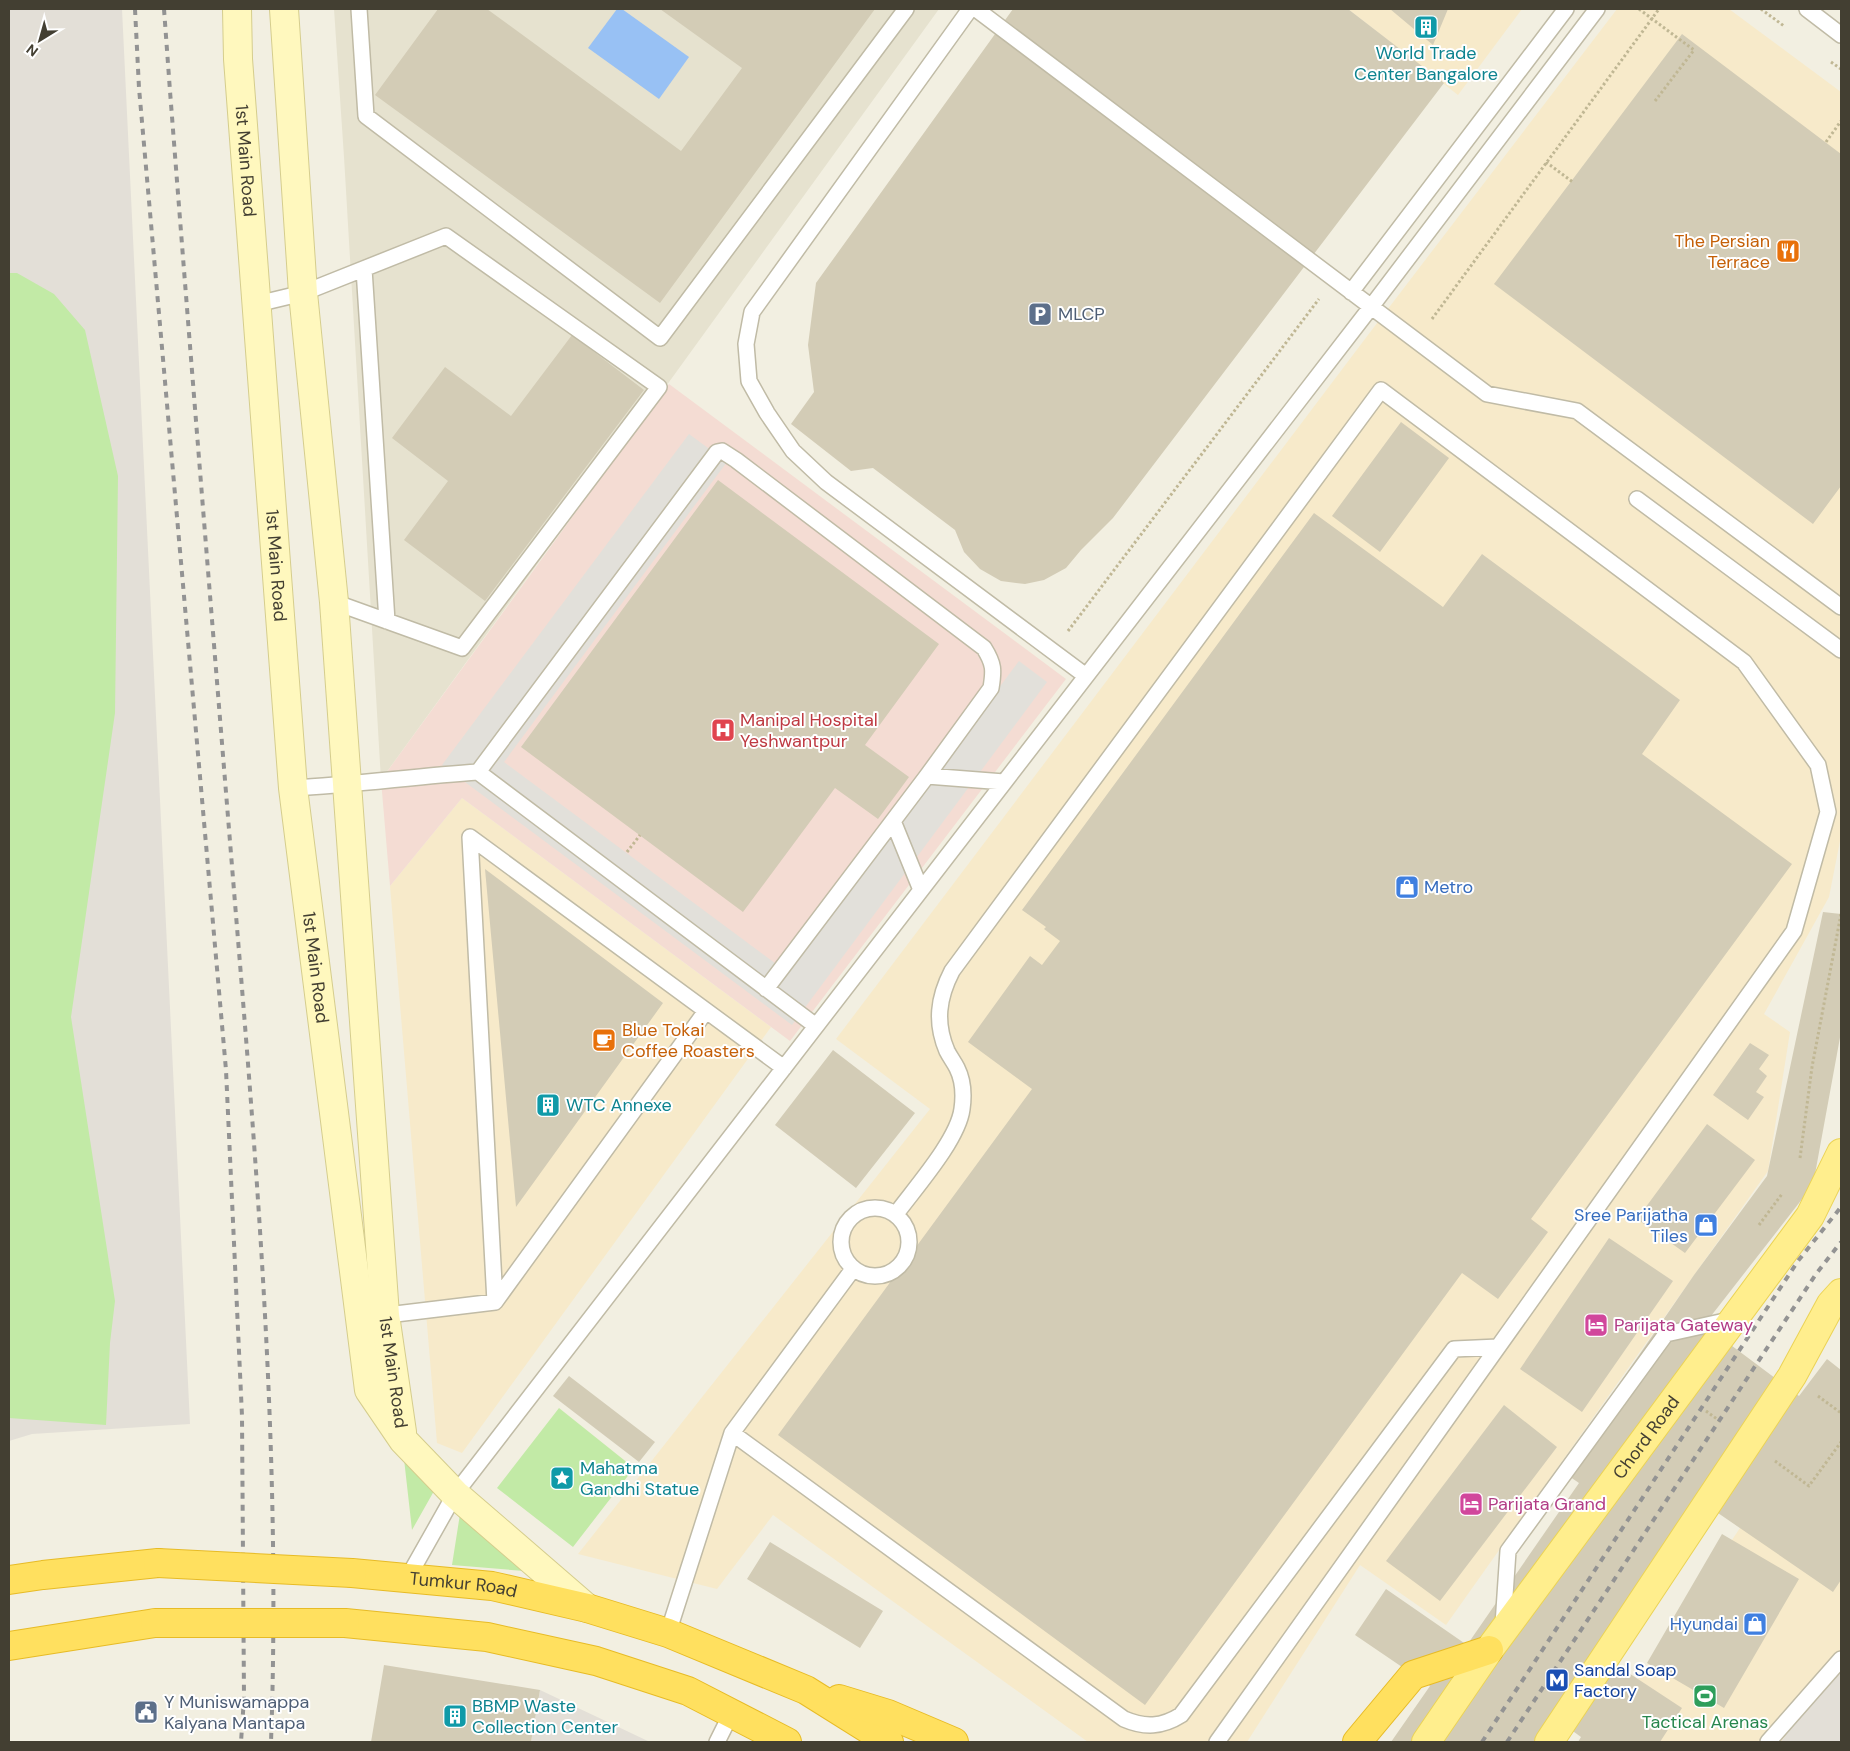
<svg xmlns="http://www.w3.org/2000/svg" width="1850" height="1751" font-family="'DM Sans',sans-serif">
<rect width="100%" height="100%" fill="#f2efe1"/>
<path fill="#e6e2cf" d="M334 9H939L381 780 344 157Z"/>
<path fill="#f7eaca" d="M1348 9H1522L1458 95Z
M1617 9H1729L1841 92V836L1829 897 1764 1014 1790 1032 1768 1171 1446 1625 1360 1565 1247 1742H1088L773 1515 717 1589 578 1554 930 1109 836 1039 1368 335Z
M462 798 771 1027 462 1453 437 1443 390 886Z
M1841 1379V1660L1781 1742H1595Z"/>
<path fill="#e3dfd7" d="M9 9H122L190 1424 32 1434 9 1441Z
M1841 1660V1742H1781Z
M540 1690 650 1742H531Z"/>
<path fill="#f4dcd3" d="M669 384 1066 679 790 1041 462 798 390 886 381 780Z"/>
<path fill="#c2eaa6" d="M9 273H17L54 294 85 330 118 476 115 713 71 1017 115 1301 110 1343 106 1425 9 1418Z
M559 1408 634 1468 573 1547 497 1488Z
M404 1459 434 1491 412 1530Z
M460 1514 524 1571 452 1565Z"/>
<path fill="#e2e0da" d="M689 434 727 462 504 762 787 972 1019 661 1047 682 792 1025 442 765Z"/>
<path fill="#98c1f4" d="M617 9H622L689 57 659 99 588 48Z"/>
<path fill="#d3ccb6" d="M438 9H487L681 151 742 68 660 9H875L660 303 375 95Z
M1013 9H1348L1444 83 1113 518 1081 550 1066 568 1044 580 1025 584 1001 581 980 569 964 552 955 530 873 468 851 471 791 424 814 392 808 345 816 283Z
M1390 9H1448L1433 45Z
M1682 34 1841 154V486L1813 524 1494 284Z
M572 335 644 390 485 601 404 540 448 481 392 438 445 367 511 416Z
M1401 422 1449 458 1380 552 1332 516Z
M718 480 939 644 865 745 909 777 898 792 878 819 835 788 743 912 521 747Z
M1314 513 1443 607 1482 554 1680 700 1642 754 1792 864 1531 1219 1548 1232 1498 1299 1462 1273 1145 1705 778 1435 1032 1089 968 1042 1030 956 1042 965 1060 941 1044 929 1046 927 1022 910Z
M485 869 663 1003 516 1207Z
M1823 912 1841 914V1032L1813 1185 1704 1325 1799 1396 1827 1359 1841 1370V1580L1833 1592 1718 1513 1615 1664 1682 1708 1660 1742H1578L1581 1737 1570 1729 1560 1742H1391L1430 1686 1355 1635 1386 1589 1467 1645 1579 1483 1560 1470 1694 1275 1767 1176Z
M1750 1043 1769 1055 1759 1069 1767 1076 1756 1092 1764 1097 1748 1120 1713 1095Z
M833 1050 915 1113 856 1188 775 1125Z
M1707 1124 1755 1160 1685 1253 1637 1219Z
M1609 1238 1673 1281 1582 1412 1520 1369Z
M569 1376 655 1442 639 1462 553 1396Z
M1504 1405 1557 1447 1440 1601 1386 1561Z
M1722 1534 1799 1579 1724 1708 1647 1663Z
M770 1542 883 1611 860 1648 747 1579Z
M384 1665 540 1690 531 1742H371Z"/>
<g fill="none" stroke-linecap="round" stroke-linejoin="round">
<g stroke="#c0bba6" stroke-width="18">
<path id="lane" d="M359 9 366 116 660 338 906 9
M970 9 752 312 746 344 749 381 767 413 793 451 826 482 1086 676
M976 9 1487 394 1577 411 1841 607
M1807 9 1841 35
M364 269 387 621
M1351 292 1566 9
M257 304 303 293 446 236 659 387 462 648 334 602
M1637 499 1841 650
M478 772 717 452 722 451 736 460 984 648C994 664 994 670 991 688L927 776 766 989
M927 776 1004 782
M293 788C355 785 416 776 478 772L816 1026
M893 821 921 890
M706 1011 495 1302 470 837 784 1068
M841 1242a34 34 0 1 1 68 0a34 34 0 1 1-68 0Z
M896 1214C915 1188 958 1140 962 1109 964 1095 963 1080 957 1068 954 1062 950 1057 947 1051 935 1023 938 998 952 971L1381 390 1744 662 1818 765 1828 812 1794 931 1217 1742
M379 1316 495 1302
M732 1433 1124 1719C1145 1728 1162 1727 1181 1715L1454 1349 1498 1347
M407 1579 455 1494 1371 307 1597 9
M1503 1625 1508 1551 1666 1334 1734 1319
M668 1633 732 1433 853 1269
M717 1742 731 1714
M1768 1742 1841 1659"/>
</g>
<g stroke="#d5cd8d" stroke-width="30">
<g id="secondary">
<path id="s1" d="M237 9 238 59 293 788 369 1390 403 1440 455 1494 587 1608"/>
<path id="s2" d="M284 9 303 293 334 602 385 1315 402 1432"/>
</g>
</g>
<g stroke="#ebd356" stroke-width="30">
<g id="primary">
<path id="s3" d="M1426 1742 1489 1650 1810 1216 1841 1153"/>
<path d="M1549 1742 1792 1376 1831 1304 1841 1293"/>
</g>
</g>
<g stroke="#e7bb26" stroke-width="30">
<g id="highway">
<path id="s4" d="M352 1573 492 1586 587 1608 668 1633 806 1690 889 1742"/>
<path d="M9 1580 43 1575 158 1563"/>
<path d="M345 1623 487 1637 596 1661 688 1691 787 1742"/>
<path d="M9 1646 155 1623"/>
<path d="M839 1699 888 1714 954 1742"/>
<path d="M1357 1742 1413 1675 1489 1650"/>
</g>
</g>
<path stroke="#c0b794" stroke-width="3" stroke-dasharray="2.5 2.5" stroke-linecap="butt" d="M1761 9 1784 26
M1831 62 1841 69
M1655 101 1694 50 1679 39
M1826 142 1841 121
M1546 162 1574 183
M1432 319 1659 9
M1068 631 1319 299
M627 852 640 835
M1800 1158 1812 1067 1841 914
M1759 1225 1782 1194
M1818 1396 1841 1413
M1706 1411 1721 1422
M1775 1461 1809 1486 1841 1442"/>
<use href="#lane" stroke="#fff" stroke-width="15"/>
<use href="#secondary" stroke="#fff8be" stroke-width="28"/>
<use href="#primary" stroke="#ffee8d" stroke-width="28"/>
<use href="#highway" stroke="#ffe05f" stroke-width="28"/>
<path stroke="#939393" stroke-width="4" stroke-dasharray="6 6" stroke-linecap="butt" d="M135 9 139 88 226 1070 242 1416 244 1698 241 1742
M164 9 170 91C191 362 213 633 235 903 258 1182 281 1462 271 1742
M1482 1742 1798 1261 1841 1207
M1507 1742 1816 1274 1841 1242"/>
<g stroke="#e7bb26" stroke-width="30" stroke-linecap="butt">
<path id="highway-bridge" d="M158 1563 352 1573
M155 1623H345"/>
</g>
<path stroke="#c0b794" stroke-width="3" stroke-dasharray="2.5 2.5" stroke-linecap="butt" d="M1639 9 1679 39"/>
<use href="#highway-bridge" stroke="#ffe05f" stroke-width="28"/>
</g>
<defs>
<g id="building-square" transform="scale(1.25)"><rect x="-9" y="-9" width="18" height="18" rx="4" fill="#0f9aa8" stroke="#fff"/><path d="M-4-6H4V6H1V3H-1V6H-4ZM-2.5-4.3h1.7v1.8h-1.7ZM.8-4.3h1.7v1.8H.8ZM-2.5-1h1.7V.8h-1.7ZM.8-1h1.7V.8H.8Z" fill="#fff"/></g>
<g id="restaurant-square" transform="scale(1.25)"><rect x="-9" y="-9" width="18" height="18" rx="4" fill="#e8710a" stroke="#fff"/><path d="M-5-6h1v4h1v-4h1v4h1v-4h1v5L-1.5 .5V6h-2V.5L-5-1ZM5-6V6H3V1.5H1.5Q1.5-4 5-6Z" fill="#fff"/></g>
<g id="parking-square" transform="scale(1.25)"><rect x="-9" y="-9" width="18" height="18" rx="4" fill="#5c6f8a" stroke="#fff"/><path d="M-3.5-5.5H1a3.5 3.5 0 0 1 0 7H-1V5.5H-3.5ZM-1-3.4V-.6H.8a1.4 1.4 0 0 0 0-2.8Z" fill="#fff"/></g>
<g id="hospital-square" transform="scale(1.25)"><rect x="-9" y="-9" width="18" height="18" rx="4" fill="#e0444e" stroke="#fff"/><path d="M-5-5h3v3.5h4V-5h3V5h-3V1.5h-4V5h-3Z" fill="#fff"/></g>
<g id="shop-square" transform="scale(1.25)"><rect x="-9" y="-9" width="18" height="18" rx="4" fill="#3f7fe0" stroke="#fff"/><path d="M-5-2.5h2.3a2.7 3.5 0 0 1 5.4 0H5L5.5 6h-11ZM-1.5-2.5h3a1.5 2.3 0 0 0-3 0Z" fill="#fff"/></g>
<g id="cafe-square" transform="scale(1.25)"><rect x="-9" y="-9" width="18" height="18" rx="4" fill="#e8710a" stroke="#fff"/><path d="M-5.5-4.5H6V0H3Q3 3.5 0 3.5H-2.5Q-5.5 3.5-5.5 0ZM3-3.2v2h1.7v-2ZM-6 4.5H4V6H-6Z" fill="#fff"/></g>
<g id="hotel-square" transform="scale(1.25)"><rect x="-9" y="-9" width="18" height="18" rx="4" fill="#d1479c" stroke="#fff"/><path d="M-6-4.5h1.5V1H6V5H4.5V3h-9V5H-6ZM-4 0a1.8 1.8 0 1 1 3.6 0ZM.5 0V-2.5h3Q6-2.5 6 0Z" fill="#fff"/></g>
<g id="sight-square" transform="scale(1.25)"><rect x="-9" y="-9" width="18" height="18" rx="4" fill="#0f9aa8" stroke="#fff"/><path d="M0-6L1.8-2.2L6-1.7L2.9 1.2L3.7 5.4L0 3.3L-3.7 5.4L-2.9 1.2L-6-1.7L-1.8-2.2Z" fill="#fff"/></g>
<g id="metro-square" transform="scale(1.25)"><rect x="-9" y="-9" width="18" height="18" rx="4" fill="#1a4fb4" stroke="#fff"/><path d="M-5.5 5V-5H-3L0 0L3-5H5.5V5H3V-.5L0 4L-3-.5V5Z" fill="#fff"/></g>
<g id="stadium-square" transform="scale(1.25)"><rect x="-9" y="-9" width="18" height="18" rx="4" fill="#2e9e5b" stroke="#fff"/><path d="M0-5a6.5 5 0 1 0 0 10a6.5 5 0 1 0 0-10ZM-3.5-1.8h7v3.6h-7Z" fill="#fff"/></g>
<g id="civic-square" transform="scale(1.25)"><rect x="-9" y="-9" width="18" height="18" rx="4" fill="#5c6f8a" stroke="#fff"/><path d="M-.6-6.5H3V-4.5H.6V-3L4-1V1h2V6H-6V1h2V-1L-.6-3ZM-1.2 2.5V6h2.4V2.5Z" fill="#fff"/></g>
</defs>
<g fill-rule="evenodd">
<use href="#building-square" x="1426" y="27"/>
<use href="#restaurant-square" x="1788" y="251"/>
<use href="#parking-square" x="1040" y="314"/>
<use href="#hospital-square" x="723" y="730"/>
<use href="#shop-square" x="1407" y="887"/>
<use href="#cafe-square" x="604" y="1040"/>
<use href="#building-square" x="548" y="1105"/>
<use href="#shop-square" x="1706" y="1225"/>
<use href="#hotel-square" x="1596" y="1325"/>
<use href="#sight-square" x="562" y="1478"/>
<use href="#hotel-square" x="1471" y="1504"/>
<use href="#shop-square" x="1755" y="1624"/>
<use href="#metro-square" x="1557" y="1680"/>
<use href="#stadium-square" x="1705" y="1696"/>
<use href="#civic-square" x="146" y="1712"/>
<use href="#building-square" x="455" y="1716"/>
</g>
<g text-anchor="middle" dominant-baseline="central" stroke-width="4" stroke-linejoin="round" paint-order="stroke">
<g font-size="18" fill="#0d838f" stroke="#fff" text-anchor="start">
<text x="1426" y="53" text-anchor="middle">World Trade<tspan x="1426" dy="21">Center Bangalore</tspan></text>
<text x="566" y="1105">WTC Annexe</text>
<text x="580" y="1468">Mahatma<tspan x="580" dy="21">Gandhi Statue</tspan></text>
<text x="472" y="1706">BBMP Waste<tspan x="472" dy="21">Collection Center</tspan></text>
</g>
<g font-size="18" fill="#433f32" stroke="#fff">
<text stroke="none"><textPath href="#s1" startOffset="152">1st Main Road</textPath></text>
<text stroke="none"><textPath href="#s1" startOffset="558">1st Main Road</textPath></text>
<text stroke="none"><textPath href="#s1" startOffset="962">1st Main Road</textPath></text>
<text stroke="none"><textPath href="#s2" startOffset="1368">1st Main Road</textPath></text>
<text stroke="none"><textPath href="#s3" startOffset="376">Chord Road</textPath></text>
<text stroke="none"><textPath href="#s4" startOffset="112">Tumkur Road</textPath></text>
</g>
<g font-size="18" fill="#c56008" stroke="#fff" text-anchor="end">
<text x="1770" y="241">The Persian<tspan x="1770" dy="21">Terrace</tspan></text>
<text x="622" y="1030" text-anchor="start">Blue Tokai<tspan x="622" dy="21">Coffee Roasters</tspan></text>
</g>
<g font-size="18" fill="#4e5e75" stroke="#fff" text-anchor="start">
<text x="1058" y="314">MLCP</text>
<text x="164" y="1702">Y Muniswamappa<tspan x="164" dy="21">Kalyana Mantapa</tspan></text>
</g>
<g font-size="18" fill="#be3a42" stroke="#fff" text-anchor="start">
<text x="740" y="720">Manipal Hospital<tspan x="740" dy="21">Yeshwantpur</tspan></text>
</g>
<g font-size="18" fill="#366cbe" stroke="#fff" text-anchor="end">
<text x="1424" y="887" text-anchor="start">Metro</text>
<text x="1688" y="1215">Sree Parijatha<tspan x="1688" dy="21">Tiles</tspan></text>
<text x="1738" y="1624">Hyundai</text>
</g>
<g font-size="18" fill="#b23c85" stroke="#fff" text-anchor="start">
<text x="1614" y="1325">Parijata Gateway</text>
<text x="1488" y="1504">Parijata Grand</text>
</g>
<g font-size="18" fill="#164399" stroke="#fff" text-anchor="start">
<text x="1574" y="1670">Sandal Soap<tspan x="1574" dy="21">Factory</tspan></text>
</g>
<g font-size="18" fill="#27864d" stroke="#fff">
<text x="1705" y="1722">Tactical Arenas</text>
</g>
</g>
<rect width="1850" height="1751" fill="none" stroke="#433f32" stroke-width="20"/>
<g transform="translate(40 40) rotate(217)" stroke="#ffffff" stroke-width="4" paint-order="stroke">
<path d="M0-4L9 19L0 12L-9 19Z" fill="#433f32"/>
<text y="-8" font-size="14" font-weight="bold" text-anchor="middle" fill="#433f32">N</text>
</g>
</svg>
